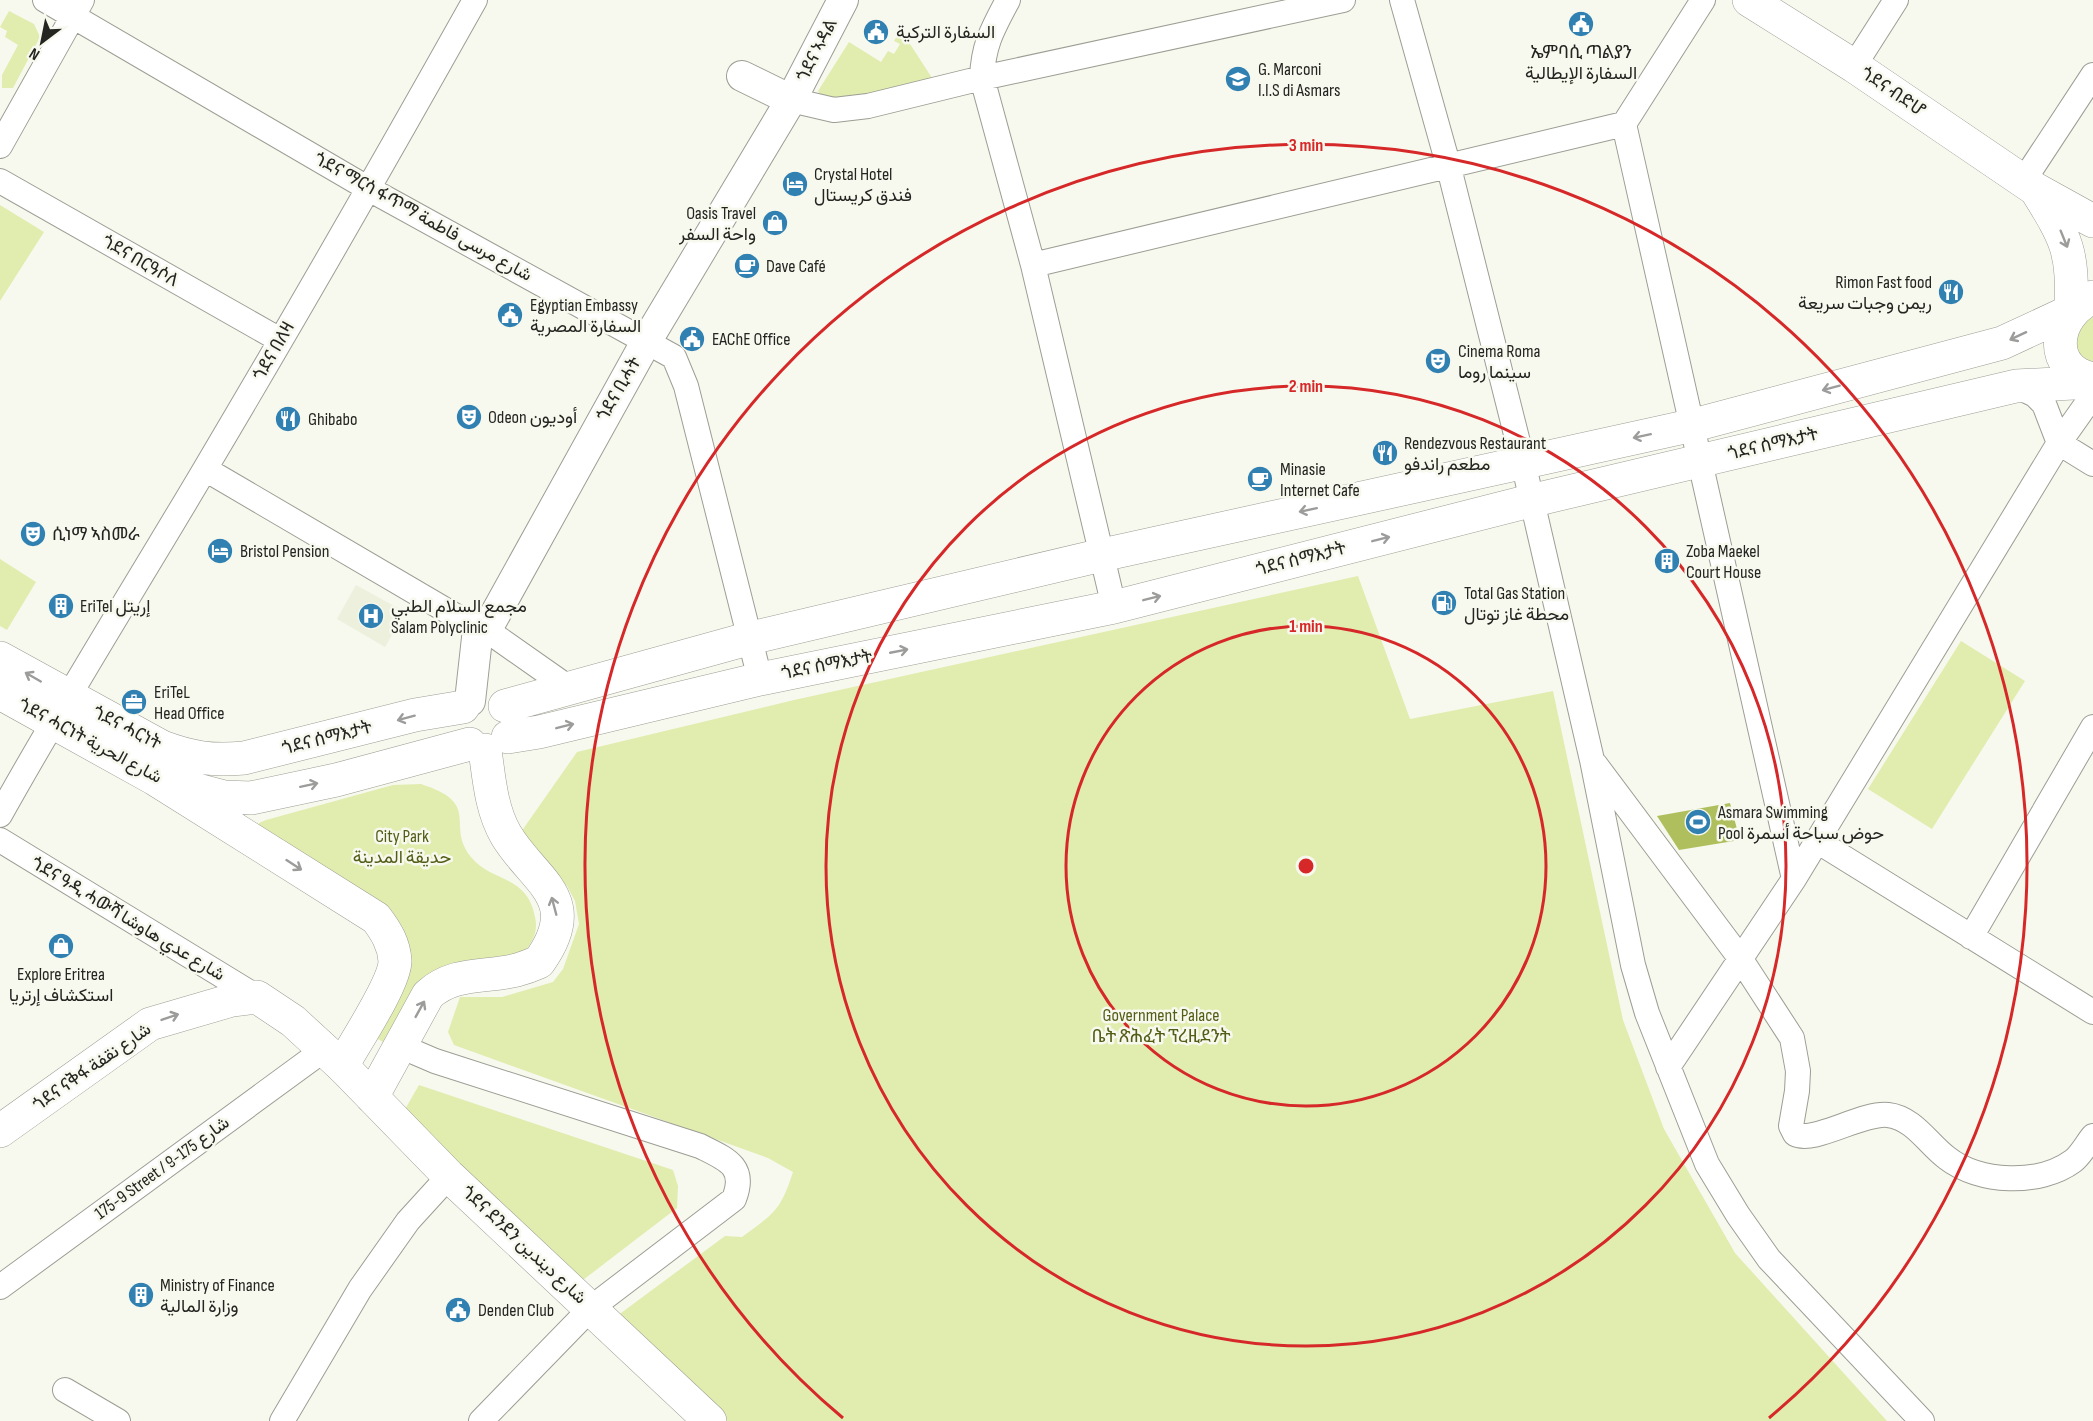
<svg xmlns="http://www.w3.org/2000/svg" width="2093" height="1421" font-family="'Sofia Sans Condensed',Vazirmatn,'Noto Sans Ethiopic',sans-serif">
<rect width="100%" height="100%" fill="#f7f9ee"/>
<path fill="#ecf0dd" d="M356 585 405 612 385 647 337 619Z"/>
<path fill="#e1ecaf" d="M9 11 34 24 40 37 13 88H2V75L18 45 5 37 7 31 0 27Z
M901 30 934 81 829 109 818 91 849 42 881 62 888 51 894 54 900 44 894 41Z
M0 205 44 232 0 301Z
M2093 309V363L2081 356 2074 346 2079 324Z
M0 559 36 582 7 630 0 626Z
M1358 576 1410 719 1553 691 1623 1020 1664 1129 1735 1253 1887 1421H727L617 1316 725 1236 742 1237C774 1213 780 1212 793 1172L768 1158 454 1045 448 1032 460 997H502L553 982 563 969 579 924 575 901 567 886 531 853 521 832 577 752 794 700Z
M1961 641 2025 681 1932 829 1868 789Z
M421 784C483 804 445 824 471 857 492 883 527 874 535 917 538 930 534 941 525 951L420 981 413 988 383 1042 373 1036 405 961 258 828 259 823 266 820 393 785Z
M419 1085 673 1170 678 1186 677 1208 583 1280 404 1111Z"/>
<path fill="#b0bf5d" d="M1730 803 1740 840 1679 850 1657 816Z"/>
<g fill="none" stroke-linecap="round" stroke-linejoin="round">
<g stroke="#9c9e94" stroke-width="26">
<path id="minor" d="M45 0 369 189 674 357 686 386 760 679
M1008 0C993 28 983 45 982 78L1033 265 1114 607
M1402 0 1448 164 1523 462 1592 760 1633 965 1647 1013 1707 1164 1738 1215 1769 1259 1922 1421
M1854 66 1896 0
M791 100 834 110 868 106 982 78 1343 0
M1624 124 1794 879
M0 146 82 0
M2024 180 2093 75
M0 181 280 340
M1033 265 1624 124 1703 0
M2016 386 2035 395 2044 404 2059 443 2093 464
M205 469 478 629 495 636 569 688
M1595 764 1740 958 1792 1038 1798 1071 1797 1091 1791 1126 1795 1134C1814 1144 1862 1112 1888 1115 1914 1118 1928 1144 1947 1158 1979 1183 2039 1186 2073 1161 2081 1155 2087 1143 2093 1136
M0 815C65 698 137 584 205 469 297 314 387 157 475 0
M0 840 257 997
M1817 841 2093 1012
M1971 937 2093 727
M400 1046 435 1061 700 1146C726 1159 747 1166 734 1199L591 1308 481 1421
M1668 1067 1794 879 2059 443 2093 395
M0 1287 325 1049
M65 1390 118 1421
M282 1421 360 1289 408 1221 449 1176"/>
</g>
<g stroke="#9c9e94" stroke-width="32">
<path id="tertiary" d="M742 76 791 100
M470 701 478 629 492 620 646 342 791 100 843 0"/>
</g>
<g stroke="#9c9e94" stroke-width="34">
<path id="secondary" d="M1749 0 1854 66 2035 189 2093 221
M2036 190C2068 241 2073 251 2071 311
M0 1131 150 1024 232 1000 257 997 293 1021 342 1066"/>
</g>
<g stroke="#9c9e94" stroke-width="34">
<path id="primary" d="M2093 297C2052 316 2047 370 2093 379
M0 658 162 747C191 758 213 761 244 758L415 715 463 707
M0 693 155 779 224 797 251 798 336 780 470 744
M505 706 751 638 1102 555 1694 425 2002 343 2071 311
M508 737 539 732 760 679 1114 607 1530 501 2016 386 2093 382
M155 779 376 918C386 931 394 944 395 961 395 983 354 1044 342 1066L449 1176 710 1421
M372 1097 428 995C454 971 485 978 517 970 524 968 532 965 539 962 585 898 534 882 506 835 491 809 489 778 485 750"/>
</g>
<use href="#minor" stroke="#fff" stroke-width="24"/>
<use href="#tertiary" stroke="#fff" stroke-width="30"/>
<use href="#secondary" stroke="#fff" stroke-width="33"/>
<use href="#primary" stroke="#fff" stroke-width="33"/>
</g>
<defs><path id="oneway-shaft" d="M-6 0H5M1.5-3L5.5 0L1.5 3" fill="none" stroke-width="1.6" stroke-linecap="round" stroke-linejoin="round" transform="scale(1.5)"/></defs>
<g stroke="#9c9d9b">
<use href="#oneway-shaft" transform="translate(2064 239) rotate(68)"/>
<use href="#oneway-shaft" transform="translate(2018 336) rotate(155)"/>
<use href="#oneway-shaft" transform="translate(1831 388) rotate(165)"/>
<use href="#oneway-shaft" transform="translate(1642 436) rotate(168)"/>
<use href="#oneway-shaft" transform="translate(1308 510) rotate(168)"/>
<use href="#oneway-shaft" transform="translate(1381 539) rotate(-14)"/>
<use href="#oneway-shaft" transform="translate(1152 598) rotate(-14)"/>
<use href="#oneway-shaft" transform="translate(899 651) rotate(-11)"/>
<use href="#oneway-shaft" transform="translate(33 677) rotate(-150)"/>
<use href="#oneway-shaft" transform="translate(406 718) rotate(165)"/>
<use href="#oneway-shaft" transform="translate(565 726) rotate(-14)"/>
<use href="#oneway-shaft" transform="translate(309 785) rotate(-12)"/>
<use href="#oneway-shaft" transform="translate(294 865) rotate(33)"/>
<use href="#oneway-shaft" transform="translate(554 906) rotate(-105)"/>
<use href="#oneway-shaft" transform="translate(420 1009) rotate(-61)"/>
<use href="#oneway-shaft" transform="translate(170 1017) rotate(-19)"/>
</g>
<g fill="none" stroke="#d62828" stroke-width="3">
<circle cx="1306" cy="866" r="240"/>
<circle cx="1306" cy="866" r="480"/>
<path d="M843 1418A721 721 0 1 1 1769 1418"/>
</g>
<defs>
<g id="civic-disc" transform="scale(1.35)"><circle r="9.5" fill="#3080b2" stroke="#f7f9ee"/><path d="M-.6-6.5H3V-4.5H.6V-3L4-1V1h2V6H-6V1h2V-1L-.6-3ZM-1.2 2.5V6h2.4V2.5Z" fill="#fff"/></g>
<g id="school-disc" transform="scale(1.35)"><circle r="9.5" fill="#3080b2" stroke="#f7f9ee"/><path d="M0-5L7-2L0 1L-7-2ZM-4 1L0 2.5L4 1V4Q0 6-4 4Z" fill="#fff"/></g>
<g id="hotel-disc" transform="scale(1.35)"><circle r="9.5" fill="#3080b2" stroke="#f7f9ee"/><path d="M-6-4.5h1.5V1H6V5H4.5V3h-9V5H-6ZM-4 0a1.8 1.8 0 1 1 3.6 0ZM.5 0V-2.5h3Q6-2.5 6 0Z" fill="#fff"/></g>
<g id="shop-disc" transform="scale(1.35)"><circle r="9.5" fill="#3080b2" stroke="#f7f9ee"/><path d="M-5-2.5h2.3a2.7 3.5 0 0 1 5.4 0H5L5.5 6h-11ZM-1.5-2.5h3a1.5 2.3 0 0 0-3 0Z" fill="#fff"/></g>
<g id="cafe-disc" transform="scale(1.35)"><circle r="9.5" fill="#3080b2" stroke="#f7f9ee"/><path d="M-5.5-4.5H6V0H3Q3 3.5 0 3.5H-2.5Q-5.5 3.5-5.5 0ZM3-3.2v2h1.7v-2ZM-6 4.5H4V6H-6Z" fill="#fff"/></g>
<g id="restaurant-disc" transform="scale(1.35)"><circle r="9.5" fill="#3080b2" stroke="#f7f9ee"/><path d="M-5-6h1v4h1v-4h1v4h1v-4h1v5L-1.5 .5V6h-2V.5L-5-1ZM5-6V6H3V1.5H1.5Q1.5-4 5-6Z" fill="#fff"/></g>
<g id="theatre-disc" transform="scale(1.35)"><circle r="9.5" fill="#3080b2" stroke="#f7f9ee"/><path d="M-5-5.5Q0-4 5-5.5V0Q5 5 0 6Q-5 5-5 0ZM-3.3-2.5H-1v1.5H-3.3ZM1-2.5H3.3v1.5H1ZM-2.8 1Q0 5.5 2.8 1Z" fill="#fff"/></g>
<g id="building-disc" transform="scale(1.35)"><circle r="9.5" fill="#3080b2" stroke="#f7f9ee"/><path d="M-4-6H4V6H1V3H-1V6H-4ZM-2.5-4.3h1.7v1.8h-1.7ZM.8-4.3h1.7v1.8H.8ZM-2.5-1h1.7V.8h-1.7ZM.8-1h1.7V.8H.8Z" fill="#fff"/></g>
<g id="fuel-disc" transform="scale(1.35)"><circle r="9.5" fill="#3080b2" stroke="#f7f9ee"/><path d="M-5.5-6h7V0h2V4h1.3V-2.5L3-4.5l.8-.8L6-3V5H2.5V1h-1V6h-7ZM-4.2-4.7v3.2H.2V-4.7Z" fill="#fff"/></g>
<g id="hospital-disc" transform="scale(1.35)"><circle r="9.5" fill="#3080b2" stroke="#f7f9ee"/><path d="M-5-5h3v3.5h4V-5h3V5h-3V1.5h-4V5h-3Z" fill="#fff"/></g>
<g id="office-disc" transform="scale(1.35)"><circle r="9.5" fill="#3080b2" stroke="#f7f9ee"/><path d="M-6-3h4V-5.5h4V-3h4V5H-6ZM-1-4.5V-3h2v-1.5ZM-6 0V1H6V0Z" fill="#fff"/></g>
<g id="stadium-disc" transform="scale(1.35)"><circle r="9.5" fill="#3080b2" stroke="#f7f9ee"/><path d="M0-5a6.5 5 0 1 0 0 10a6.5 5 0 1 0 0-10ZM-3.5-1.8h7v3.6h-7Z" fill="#fff"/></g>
</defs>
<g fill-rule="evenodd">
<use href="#civic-disc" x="1581" y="24"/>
<use href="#civic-disc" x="876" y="32"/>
<use href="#school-disc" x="1238" y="79"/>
<use href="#hotel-disc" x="795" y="184"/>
<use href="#shop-disc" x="775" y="223"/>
<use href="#cafe-disc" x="747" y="266"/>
<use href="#restaurant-disc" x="1951" y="292"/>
<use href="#civic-disc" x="510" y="315"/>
<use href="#civic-disc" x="692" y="339"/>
<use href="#theatre-disc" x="1438" y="361"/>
<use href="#theatre-disc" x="469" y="417"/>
<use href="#restaurant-disc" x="288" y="419"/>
<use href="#restaurant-disc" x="1385" y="453"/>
<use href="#cafe-disc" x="1260" y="479"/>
<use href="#theatre-disc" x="33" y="534"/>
<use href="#hotel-disc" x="220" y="551"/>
<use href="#building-disc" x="1667" y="561"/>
<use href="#fuel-disc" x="1444" y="603"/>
<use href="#building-disc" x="61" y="606"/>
<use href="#hospital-disc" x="371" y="616"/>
<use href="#office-disc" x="134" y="702"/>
<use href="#stadium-disc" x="1698" y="822"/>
<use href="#shop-disc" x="61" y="946"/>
<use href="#building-disc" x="141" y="1295"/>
<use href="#civic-disc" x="458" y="1310"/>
</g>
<g text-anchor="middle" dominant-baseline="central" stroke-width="5" stroke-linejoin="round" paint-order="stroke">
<g font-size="18" fill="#242521" stroke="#f7f9ee" text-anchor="start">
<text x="896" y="32">السفارة التركية</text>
<text x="1581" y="52" text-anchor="middle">ኤምባሲ ጣልያን<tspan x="1581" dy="21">السفارة الإيطالية</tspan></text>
<text x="1258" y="69">G. Marconi<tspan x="1258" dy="21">I.I.S di Asmars</tspan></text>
<text x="814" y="174">Crystal Hotel<tspan x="814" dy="21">فندق كريستال</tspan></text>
<text x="756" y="213" text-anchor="end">Oasis Travel<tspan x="756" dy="21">واحة السفر</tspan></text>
<text x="766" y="266">Dave Café</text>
<text x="1932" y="282" text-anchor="end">Rimon Fast food<tspan x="1932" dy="21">ريمن وجبات سريعة</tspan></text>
<text x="530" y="305">Egyptian Embassy<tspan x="530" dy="21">السفارة المصرية</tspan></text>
<text x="712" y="339">EAChE Office</text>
<text x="1458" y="351">Cinema Roma<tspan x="1458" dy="21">سينما روما</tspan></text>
<text x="488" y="417">Odeon أوديون</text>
<text x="308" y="419">Ghibabo</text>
<text x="1404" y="443">Rendezvous Restaurant<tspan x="1404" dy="21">مطعم راندفو</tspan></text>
<text x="1280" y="469">Minasie<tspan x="1280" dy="21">Internet Cafe</tspan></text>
<text x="52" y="534">ሲነማ ኣስመራ</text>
<text x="240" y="551">Bristol Pension</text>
<text x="1686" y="551">Zoba Maekel<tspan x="1686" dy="21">Court House</tspan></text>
<text x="1464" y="593">Total Gas Station<tspan x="1464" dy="21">محطة غاز توتال</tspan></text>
<text x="80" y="606">EriTel إريتل</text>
<text x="391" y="606">مجمع السلام الطبي<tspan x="391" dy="21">Salam Polyclinic</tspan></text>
<text x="154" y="692">EriTeL<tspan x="154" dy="21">Head Office</tspan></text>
<text x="1718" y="812">Asmara Swimming<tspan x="1718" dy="21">Pool حوض سباحة أسمرة</tspan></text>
<text x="61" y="974" text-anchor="middle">Explore Eritrea<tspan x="61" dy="21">استكشاف إرتريا</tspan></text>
<text x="160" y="1285">Ministry of Finance<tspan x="160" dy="21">وزارة المالية</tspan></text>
<text x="478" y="1310">Denden Club</text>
</g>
<g font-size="18" fill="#242521" stroke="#f7f9ee">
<text transform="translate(817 50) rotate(-63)">ጎደና ኣዳል</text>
<text transform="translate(1893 92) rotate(34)">ጎደና ብድሆ</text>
<text transform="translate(423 217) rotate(29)">ጎደና ማርሳ ፋጥማ شارع مرسى فاطمة</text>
<text transform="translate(140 261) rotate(30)">ጎደና በርዓሶለ</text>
<text transform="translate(274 351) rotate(-60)">ጎደና በለዛ</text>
<text transform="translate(619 389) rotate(-60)">ጎደና ቢሓት</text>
<text transform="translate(1773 444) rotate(-13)">ጎደና ሰማእታት</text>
<text transform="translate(1301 559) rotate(-14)">ጎደና ሰማእታት</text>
<text transform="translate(827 665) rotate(-11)">ጎደና ሰማእታት</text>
<text transform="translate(127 728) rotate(27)">ጎደና ሓርነት</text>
<text transform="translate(327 738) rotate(-14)">ጎደና ሰማእታት</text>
<text transform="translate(90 741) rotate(28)">ጎደና ሓርነት شارع الحرية</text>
<text transform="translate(128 919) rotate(31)">ጎደና ዓዲ ሓውሻ شارع عدي هاوشا</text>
<text transform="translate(92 1067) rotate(-35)">ጎደና ናቅፋ شارع نقفة</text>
<text transform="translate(162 1168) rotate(-36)">175-9 Street / شارع 175-9</text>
<text transform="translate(524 1245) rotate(43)">ጎደና ደንደን شارع ديندين</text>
</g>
<g font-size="18" fill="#545d16" stroke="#f7f9ee">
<text x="402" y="836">City Park<tspan x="402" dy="21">حديقة المدينة</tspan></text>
<text x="1161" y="1015">Government Palace<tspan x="1161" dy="21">ቤት ጽሕፈት ፕረዚደንት</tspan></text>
</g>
</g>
<circle cx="1306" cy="866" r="9" fill="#d62828" stroke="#f7f9ee" stroke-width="3"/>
<g font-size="18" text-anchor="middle" font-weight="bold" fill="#d62828" stroke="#f7f9ee" stroke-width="5" stroke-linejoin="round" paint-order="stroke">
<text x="1306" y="151">3 min</text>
<text x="1306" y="392">2 min</text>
<text x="1306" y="632">1 min</text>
</g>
<g transform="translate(42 42) rotate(212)" stroke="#f7f9ee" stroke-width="4.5" paint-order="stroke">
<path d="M0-4.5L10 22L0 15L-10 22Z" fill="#242521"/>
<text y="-9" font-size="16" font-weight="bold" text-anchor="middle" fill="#242521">N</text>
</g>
</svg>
